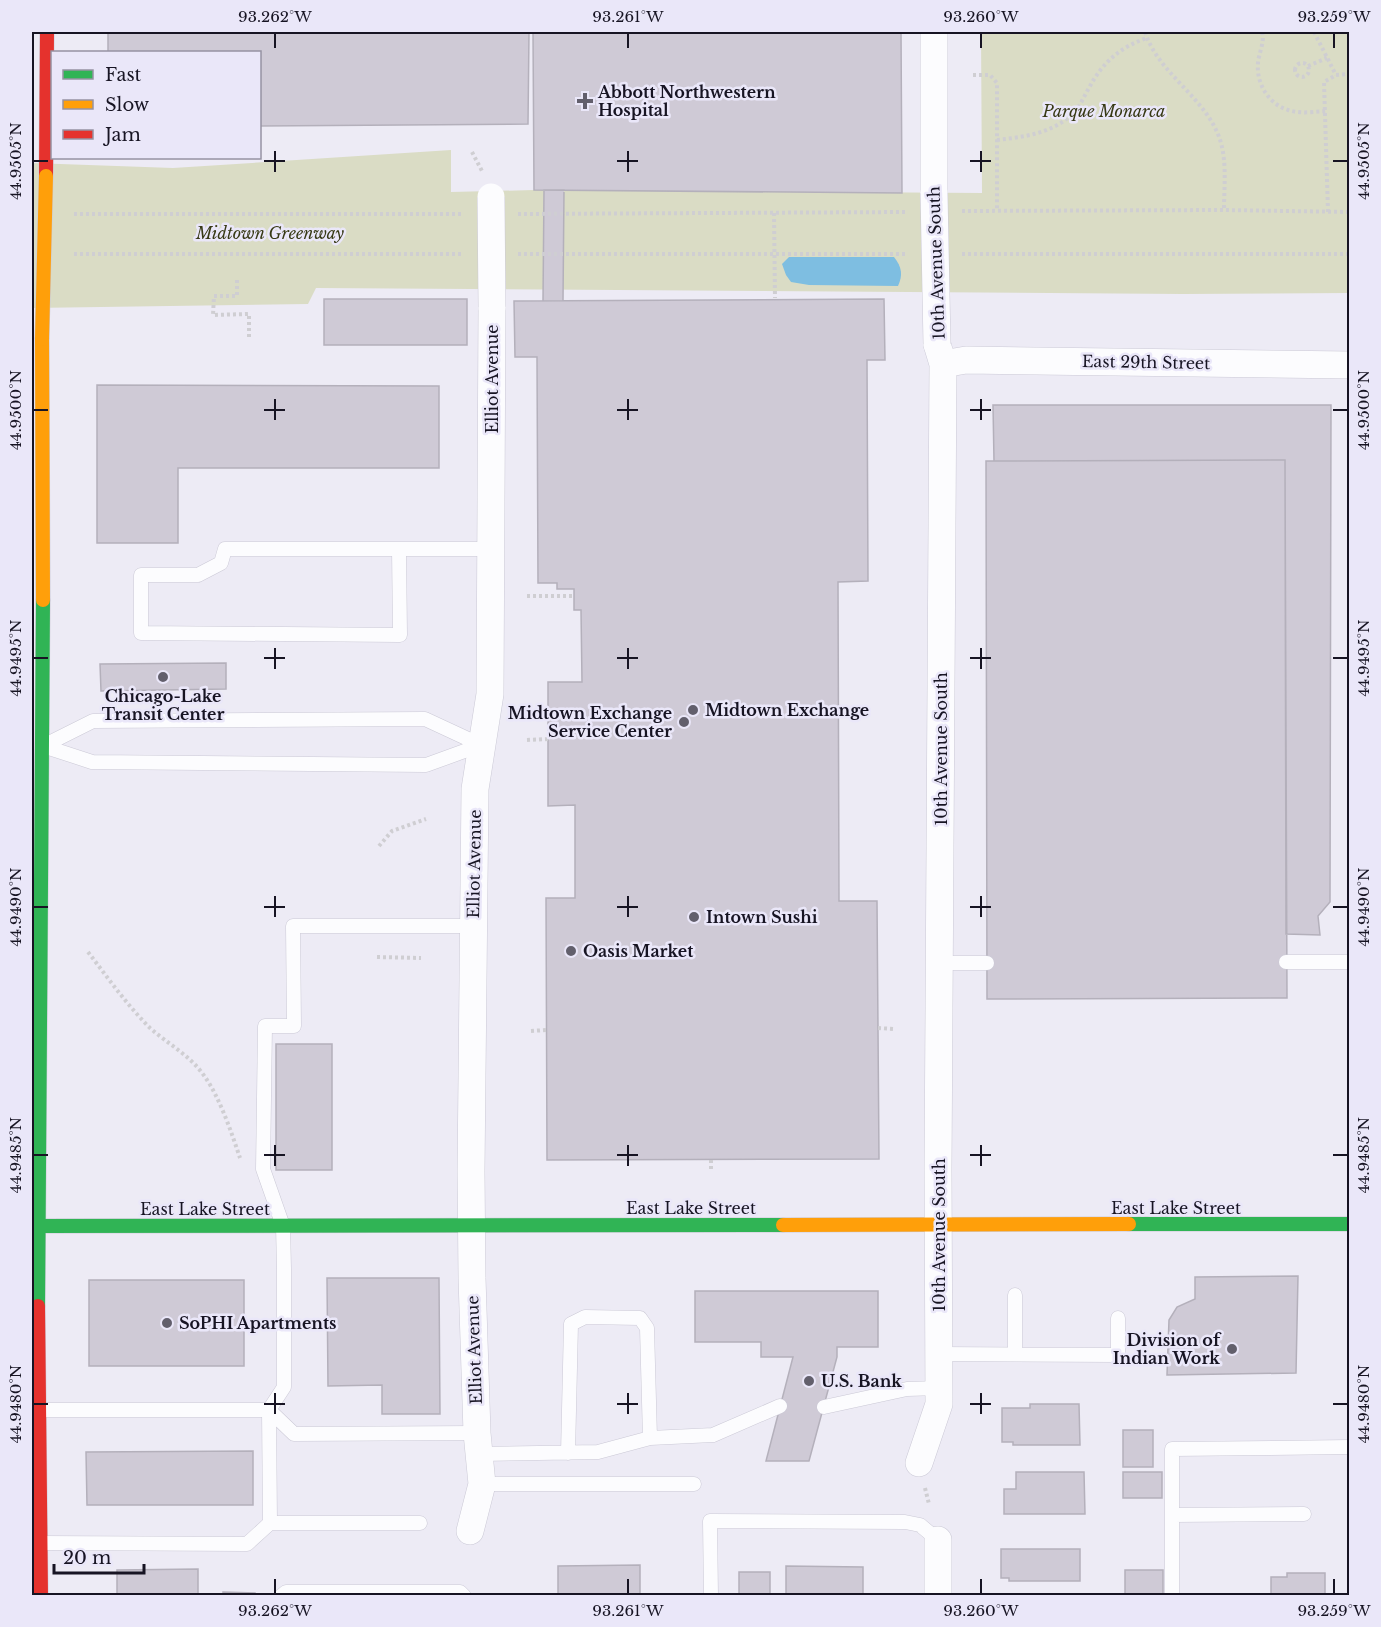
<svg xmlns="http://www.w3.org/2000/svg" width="1381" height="1627" font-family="'Libre Baskerville',serif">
<rect width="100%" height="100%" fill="#edebf5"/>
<path fill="#dadcc5" d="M981 32H1348L1349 293 1183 294 316 288 308 304 32 308V163L173 168 451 150V192L534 190 982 193Z"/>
<path fill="#7ebee1" d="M789 257H894C902 267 903 275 898 286L809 285 791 282 786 275 782 264Z"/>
<path fill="#cfcad6" stroke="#b4b0bb" stroke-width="1.5" d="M108 32H529L528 124 260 126V52H108Z
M533 32H901L902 193 534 190Z
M544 190H564L563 301H543Z
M324 299H467V345H324Z
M884 299 885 360H867L868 581 838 582 839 901H877L879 1159 547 1160 546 898H575V805L548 806V682H582L581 610H574V589H557V583H538L537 357H515L514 301Z
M97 385 439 386V468H178V543H97Z
M993 405H1331L1330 902 1318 916 1320 935 1286 934 1285 460 994 461Z
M1285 460 1287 998 987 999 986 461Z
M226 663V689L101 691 100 664Z
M276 1044H332V1170H276Z
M1298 1276 1296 1373 1167 1375 1169 1320 1177 1307 1195 1299V1277Z
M327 1278H439L440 1414H382V1385L328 1386Z
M89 1280H244V1366H89Z
M695 1291H878V1347H837V1357L809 1461H766L793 1357H761V1342H695Z
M1030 1404H1079L1080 1445H1013V1442H1002V1408H1030Z
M1123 1430H1153V1467H1123Z
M253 1451V1505H87L86 1452Z
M1016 1472H1084L1085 1514H1004V1489H1016Z
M1123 1472H1162V1498H1123Z
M1001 1549H1080V1581H1009V1578H1001Z
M640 1565V1596H558V1566Z
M786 1566 863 1567V1596H786Z
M198 1569V1596H117V1570Z
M1125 1570H1163V1596H1125Z
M739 1572H770V1596H739Z
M1287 1573H1325V1596H1271V1577H1287Z
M223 1592 255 1593V1596H223Z"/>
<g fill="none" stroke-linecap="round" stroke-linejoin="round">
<g stroke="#cbc9d6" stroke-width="15">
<path id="lane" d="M399 549H225L221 563 198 575H141V633L400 635 399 549H491
M45 745 93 721 425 719 481 745
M43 746 92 762 426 765 481 745
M474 926H293L294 1026H265L263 1169 283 1226 284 1269V1387L269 1410 294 1434 477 1433
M1286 962H1350
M940 963H987
M939 1354 1118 1355V1318
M1015 1354V1295
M824 1407 907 1389 939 1388
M39 1410H269L270 1523H420
M568 1453 571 1324 585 1317 640 1318 647 1328 650 1438
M479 1454 598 1452 650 1438 713 1435 780 1406
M482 1484H694
M1172 1515 1304 1514
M40 1543 247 1544 270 1523
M281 1596 286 1592H460L464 1596
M711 1596 710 1521 905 1522 920 1525 938 1540
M1172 1596V1449L1350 1447"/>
</g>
<g stroke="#cbc9d6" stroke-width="28">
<path id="street" d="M934 193V32
M943 364 966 360 1350 365
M919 1463 939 1404 938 1169 943 364 937 344
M470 1531 482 1484 477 1433 472 1278 471 1172 475 789 490 694 492 307
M938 1540V1596"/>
</g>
<g stroke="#cbc9d6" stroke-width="15">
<path id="fast" d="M1129 1224H1350
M32 1226 783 1225
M38 1306 43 600"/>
</g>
<g stroke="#cbc9d6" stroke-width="15">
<path id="slow" d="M42 339 43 600
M783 1225 1129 1224"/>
</g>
<g stroke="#cbc9d6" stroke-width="15">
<path id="jam" d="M46 176 47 32
M38 1306 41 1596"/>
</g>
<path stroke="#cfced2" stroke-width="4" stroke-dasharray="3 3" stroke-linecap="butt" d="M1145 32C1158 72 1200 94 1217 132 1228 156 1224 184 1224 210
M1262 32C1265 42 1259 52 1258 63 1256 84 1269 104 1288 110 1300 114 1314 112 1326 111
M1314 32 1336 75
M1295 70a7 7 0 1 1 14 0a7 7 0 1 1-14 0Z
M1308 66 1327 58
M973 75H990L997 83V210
M997 140C1024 137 1055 133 1074 112 1081 105 1084 96 1089 88 1102 63 1120 47 1147 38
M472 152 482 171
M962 211 1224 210 1350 212
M1328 212 1324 82 1336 75 1350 74
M774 213 775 298
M74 214H463
M518 214 907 212
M74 254H463
M518 254H907
M962 254H1350
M237 280V296H214L213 315 249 314V339
M527 596H574
M527 740 548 739
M379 846 392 831 426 819
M88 952C108 978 127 1005 150 1028 168 1044 191 1056 205 1077 220 1098 232 1134 240 1158
M377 957 421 958
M878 1028 894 1029
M531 1031 546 1030
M711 1160V1170
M925 1488 929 1504"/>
<use href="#lane" stroke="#fcfcfe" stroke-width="14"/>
<use href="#street" stroke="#fcfcfe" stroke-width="27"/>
<use href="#fast" stroke="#30b455" stroke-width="14"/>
<use href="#slow" stroke="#ff9f0a" stroke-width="14"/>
<use href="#jam" stroke="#e5322d" stroke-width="14"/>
<g stroke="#cbc9d6" stroke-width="28" stroke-linecap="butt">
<path id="street-bridge" d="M934 193 937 344
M491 197 492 307"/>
</g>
<g stroke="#cbc9d6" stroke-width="15" stroke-linecap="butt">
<path id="slow-bridge" d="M42 339 46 176"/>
</g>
<use href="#street-bridge" stroke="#fcfcfe" stroke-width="27"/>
<use href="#slow-bridge" stroke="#ff9f0a" stroke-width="14"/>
</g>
<path fill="none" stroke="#171423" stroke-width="2" d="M275 33V48M628 33V48M981 33V48M1334 33V48M275 151V172M628 151V172M981 151V172M33 161H48M264 161H285M617 161H638M970 161H991M1333 161H1348M275 399V420M628 399V420M981 399V420M33 410H48M264 410H285M617 410H638M970 410H991M1333 410H1348M275 648V669M628 648V669M981 648V669M33 658H48M264 658H285M617 658H638M970 658H991M1333 658H1348M275 896V917M628 896V917M981 896V917M33 907H48M264 907H285M617 907H638M970 907H991M1333 907H1348M275 1145V1166M628 1145V1166M981 1145V1166M33 1155H48M264 1155H285M617 1155H638M970 1155H991M1333 1155H1348M275 1393V1414M628 1393V1414M981 1393V1414M33 1404H48M264 1404H285M617 1404H638M970 1404H991M1333 1404H1348M275 1579V1594M628 1579V1594M981 1579V1594M1334 1579V1594"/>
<g fill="#625f6c" stroke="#eae7f9" stroke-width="2">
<path d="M582 92h6v6h6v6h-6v6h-6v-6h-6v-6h6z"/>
<circle cx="163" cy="677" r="6"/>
<circle cx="693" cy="710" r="6"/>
<circle cx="684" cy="722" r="6"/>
<circle cx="694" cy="917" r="6"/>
<circle cx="571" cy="951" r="6"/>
<circle cx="167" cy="1323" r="6"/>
<circle cx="1232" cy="1349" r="6"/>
<circle cx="809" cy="1381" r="6"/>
</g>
<g text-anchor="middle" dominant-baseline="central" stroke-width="5" stroke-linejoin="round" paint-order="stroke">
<g font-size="16" font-weight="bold" fill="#171423" stroke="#eae7f9" text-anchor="start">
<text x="598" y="92">Abbott Northwestern<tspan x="598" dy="18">Hospital</tspan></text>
<text x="163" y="696" text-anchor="middle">Chicago-Lake<tspan x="163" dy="18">Transit Center</tspan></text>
<text x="705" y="710">Midtown Exchange</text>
<text x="672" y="713" text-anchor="end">Midtown Exchange<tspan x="672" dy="18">Service Center</tspan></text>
<text x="706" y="917">Intown Sushi</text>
<text x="583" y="951">Oasis Market</text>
<text x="179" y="1323">SoPHI Apartments</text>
<text x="1220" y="1340" text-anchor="end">Division of<tspan x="1220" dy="18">Indian Work</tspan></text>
<text x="821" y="1381">U.S. Bank</text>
</g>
<g font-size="16" font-style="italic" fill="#373915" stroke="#eae7f9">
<text x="1104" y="111">Parque Monarca</text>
<text x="270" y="233">Midtown Greenway</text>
</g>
<g font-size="16" fill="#171423" stroke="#eae7f9">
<text transform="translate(936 263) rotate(-92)">10th Avenue South</text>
<text transform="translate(1146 362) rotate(1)">East 29th Street</text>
<text transform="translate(492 379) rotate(-90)">Elliot Avenue</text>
<text transform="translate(941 749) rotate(-90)">10th Avenue South</text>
<text transform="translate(474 864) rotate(-89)">Elliot Avenue</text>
<text x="691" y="1208">East Lake Street</text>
<text x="1176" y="1208">East Lake Street</text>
<text x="205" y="1209">East Lake Street</text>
<text transform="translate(939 1235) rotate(-90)">10th Avenue South</text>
<text transform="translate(474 1350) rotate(-92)">Elliot Avenue</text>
</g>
</g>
<rect width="1381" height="1627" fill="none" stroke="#eae7f9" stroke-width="66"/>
<rect x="51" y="51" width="210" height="108" fill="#eae7f9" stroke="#9693a3" stroke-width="1.5"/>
<rect x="63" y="70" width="30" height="9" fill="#30b455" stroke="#9693a3" stroke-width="1.5"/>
<text x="105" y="81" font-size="18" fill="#171423">Fast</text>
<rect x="63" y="100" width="30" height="9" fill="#ff9f0a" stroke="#9693a3" stroke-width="1.5"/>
<text x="105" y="111" font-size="18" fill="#171423">Slow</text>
<rect x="63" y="130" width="30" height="9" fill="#e5322d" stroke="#9693a3" stroke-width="1.5"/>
<text x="105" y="141" font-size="18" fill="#171423">Jam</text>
<path d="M54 1564v9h90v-9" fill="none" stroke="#171423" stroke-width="3"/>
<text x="63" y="1564" font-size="18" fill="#171423" stroke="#eae7f9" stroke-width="4.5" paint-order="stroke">20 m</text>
<rect x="33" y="33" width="1315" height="1561" fill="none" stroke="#171423" stroke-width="2"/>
<g font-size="15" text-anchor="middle" fill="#171423">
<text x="275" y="22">93.262°W</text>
<text x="628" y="22">93.261°W</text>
<text x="981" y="22">93.260°W</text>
<text x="1334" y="22">93.259°W</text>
<text transform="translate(16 161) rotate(-90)" y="5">44.9505°N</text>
<text transform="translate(1364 161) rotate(-90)" y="5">44.9505°N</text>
<text transform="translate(16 410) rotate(-90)" y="5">44.9500°N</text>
<text transform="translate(1364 410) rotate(-90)" y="5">44.9500°N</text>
<text transform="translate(16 658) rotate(-90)" y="5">44.9495°N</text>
<text transform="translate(1364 658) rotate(-90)" y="5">44.9495°N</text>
<text transform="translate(16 907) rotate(-90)" y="5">44.9490°N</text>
<text transform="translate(1364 907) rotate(-90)" y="5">44.9490°N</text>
<text transform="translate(16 1155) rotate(-90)" y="5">44.9485°N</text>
<text transform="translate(1364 1155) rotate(-90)" y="5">44.9485°N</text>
<text transform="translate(16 1404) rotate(-90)" y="5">44.9480°N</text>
<text transform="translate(1364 1404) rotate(-90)" y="5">44.9480°N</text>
<text x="275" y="1616">93.262°W</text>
<text x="628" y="1616">93.261°W</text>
<text x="981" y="1616">93.260°W</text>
<text x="1334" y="1616">93.259°W</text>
</g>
</svg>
